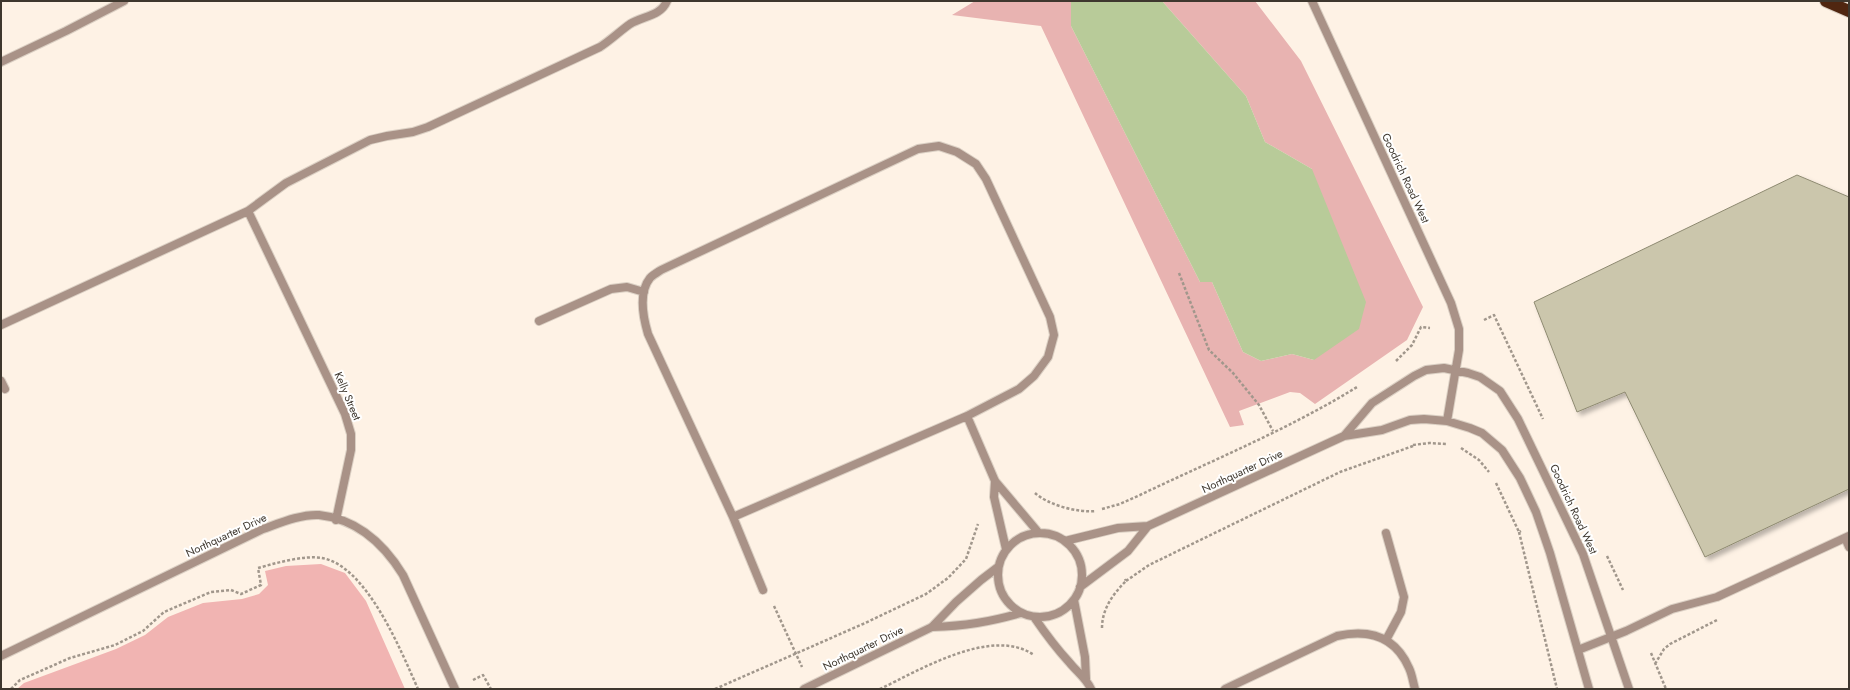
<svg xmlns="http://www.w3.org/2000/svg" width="1850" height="690" font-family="Jost,sans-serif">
<defs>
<filter id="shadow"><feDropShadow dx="3.5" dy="3.5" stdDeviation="2" flood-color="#0004"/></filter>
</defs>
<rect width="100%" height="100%" fill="#fef2e5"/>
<path fill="#e8b3b1" d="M975 1H1071V26L1200 282H1212L1243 352 1261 361 1292 354 1314 360 1312 169 1265 142 1246 96 1162 1H1255L1301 61 1423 307 1407 340 1315 404 1300 393 1290 392 1239 411 1244 425 1230 427 1041 26 952 15Z"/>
<path fill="#f1b4b2" d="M321 564 345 573 366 601 405 689H17L24 683 116 649 145 635 168 617 203 603 242 599 259 594 268 585 265 571 286 566Z"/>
<path fill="#b8cb99" d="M1071 1H1162L1246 96 1265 142 1312 169 1366 302 1359 329 1314 360 1292 354 1261 361 1243 352 1212 282H1200L1071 26Z"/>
<path fill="#cbc6ac" stroke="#8e8a71" filter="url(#shadow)" d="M1797 175 1849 197V489L1705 557 1625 392 1577 412 1534 302Z"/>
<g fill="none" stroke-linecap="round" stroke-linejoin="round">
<g stroke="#dbd0c4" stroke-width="10">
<path id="lane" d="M1845 538 1849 547
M1578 650 1626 631 1672 609 1717 597 1849 536"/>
</g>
<g stroke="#dbd0c4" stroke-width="10">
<path id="street" d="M1312 1 1451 303 1459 329V350L1447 421
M1 62 66 31 124 1
M248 211 345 414 351 434V450L336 520
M539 321 611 289 627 287 644 292
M1 325 248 211 286 183 370 140 387 136 413 132 428 127 600 47C611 40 620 31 630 24 643 16 661 16 667 1
M1 381 5 389
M967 416 995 481 1038 532
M1344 436 1372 403 1414 376 1426 370 1444 368 1468 373 1480 377 1500 391 1518 419 1583 554 1629 689
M995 481 994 497 1006 549
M733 517 648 334C643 317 638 293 650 278 653 275 658 272 661 270L918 149 939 146 957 152 976 164 986 179 1050 317 1054 335 1048 357 1034 376 1019 389 967 416 733 517 763 590
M998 575a42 42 0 1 1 84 0a42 42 0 1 1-84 0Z
M1386 533 1404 597 1401 612 1386 640
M1065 541 1118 528 1148 526 1344 436 1382 430 1410 420 1424 419 1447 421 1470 428 1482 433 1502 450 1520 478 1536 512 1550 553 1589 689
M1080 587 1128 551 1148 526
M1074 600 1085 657 1086 679
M1034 617C1045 633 1056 648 1069 662 1077 672 1086 678 1091 689
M932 627C965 626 989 622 1021 613
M1 656 263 529C280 523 301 514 319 515 357 519 384 544 403 575L455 689
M804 689 932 627 956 602 981 580 998 567
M1225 689 1337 636C1369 629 1395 636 1409 668 1412 674 1413 682 1415 689"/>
</g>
<g stroke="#dbd0c4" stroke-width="14">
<path id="highway" d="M1826 1 1849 11"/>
</g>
<path stroke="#a1978c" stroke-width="2.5" stroke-dasharray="3 2" stroke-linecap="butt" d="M1179 273 1209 350 1233 373 1259 405 1273 431
M1484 320 1494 315 1543 419
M1396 361 1412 345 1421 327 1430 328
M1413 445 1429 443 1447 444
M1461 448 1479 460 1489 472
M1496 483 1519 532 1521 531
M1035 493C1048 505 1078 513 1096 511
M1102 509 1120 504 1140 495C1213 460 1289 429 1357 387
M1519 532 1557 689
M1607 556 1623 590
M1126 581 1149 565 1340 472 1413 446
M774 606 802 667
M1102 628C1102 609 1113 594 1126 581L1125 579
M1651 653 1666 689
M1655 664 1664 649 1670 644 1717 620
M473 680 483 675 491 689
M11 689 20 680 70 658 115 645 143 631 164 612 211 592 231 590 241 594 261 585 258 568C276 563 304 555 322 558 367 566 401 651 418 689
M715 689 863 624 926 594 948 578 966 559 978 524
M880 689C920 670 992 626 1034 655"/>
<use href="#lane" stroke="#a99287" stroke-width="8"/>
<use href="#street" stroke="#a99287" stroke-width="8"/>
<use href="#highway" stroke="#502610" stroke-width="12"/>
</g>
<g text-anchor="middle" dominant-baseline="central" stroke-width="4" stroke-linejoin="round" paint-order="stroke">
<g font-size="11" fill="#3e372e" stroke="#fff">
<text transform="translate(1406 178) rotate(65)">Goodrich Road West</text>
<text transform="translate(348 396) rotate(67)">Kelly Street</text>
<text transform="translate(1242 471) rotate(-25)">Northquarter Drive</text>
<text transform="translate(1574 509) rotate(65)">Goodrich Road West</text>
<text transform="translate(226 535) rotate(-25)">Northquarter Drive</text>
<text transform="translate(863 648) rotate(-26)">Northquarter Drive</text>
</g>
</g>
<rect width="1850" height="690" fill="none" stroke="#3e372e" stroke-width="4"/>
</svg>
